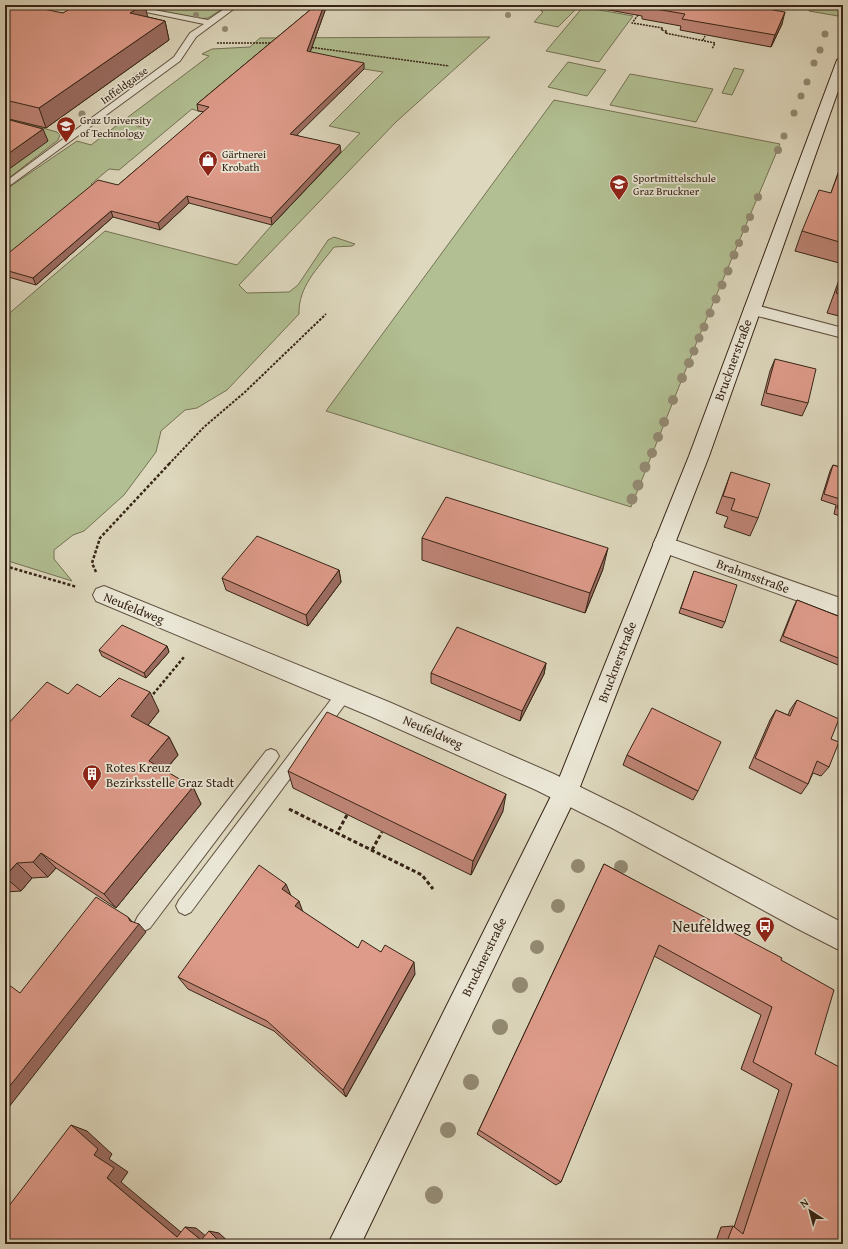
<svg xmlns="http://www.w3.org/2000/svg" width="848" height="1249" font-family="'Gentium Book Plus',serif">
<rect width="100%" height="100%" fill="#ded8be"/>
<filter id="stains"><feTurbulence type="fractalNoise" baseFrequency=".005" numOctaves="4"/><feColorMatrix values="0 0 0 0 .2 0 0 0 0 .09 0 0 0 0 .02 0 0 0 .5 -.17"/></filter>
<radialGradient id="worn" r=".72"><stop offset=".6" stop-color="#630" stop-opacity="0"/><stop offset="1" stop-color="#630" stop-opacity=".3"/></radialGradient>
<path fill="#b1bf92" stroke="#747254" d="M128 5H196L204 7 207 5H229L208 18 196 19Z
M546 5H580L558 27 534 22 543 12 541 11Z
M812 5H843L838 16 809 11Z
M583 7 633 16 599 62 546 51Z
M490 37 396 122 239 285 247 293 289 292 298 285 328 240 334 237 355 244 352 246 334 247C318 268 298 287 299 314L227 390 197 408 185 410 161 431 156 452 124 495 84 531 73 535 54 550V559L72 581 5 560V339L10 334 5 332V317L105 231 237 265 272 225 360 133 329 126 383 72 364 69 198 111 192 109 119 170 109 169 91 184 100 187 5 265V190L77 141 91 145 209 56 202 54 212 49 250 47 260 38Z
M568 62 606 70 587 96 548 87Z
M734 68 744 70 732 95 722 93Z
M630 74 713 89 696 122 610 105Z
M554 100 780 144 698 339 631 507 326 411Z
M5 118 57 132 60 135 58 140 5 181Z"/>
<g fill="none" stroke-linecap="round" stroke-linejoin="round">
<g stroke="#605140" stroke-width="2">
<path id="lane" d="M9 5H18L5 12V7Z
M34 5H42L26 21 5 32V27L20 17Z
M112 5H127L208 20 230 5H239L196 37 180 61 5 189V182L174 57 190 33 204 24Z
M344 688 349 689 351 694 349 699 191 912 185 915 179 912 176 906 179 900 339 689Z
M271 749 276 751 279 756 276 761 150 928 144 931 138 928 135 922 138 916 266 751Z"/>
</g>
<g stroke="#605140" stroke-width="2">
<path id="street" d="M752 304 843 328V338L746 313 744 309 746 305Z
M663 536 843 599V617L656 550 653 544 656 538Z
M104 586 389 702 554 774 629 811 843 923V952L796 928 612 828 536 790 372 717 96 601 93 595 96 589Z"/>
</g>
<g stroke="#362416" stroke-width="2">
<path id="secondary" d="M843 56V77L709 456 578 792 361 1244H328L556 786 689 456 837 60Z"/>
</g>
<path stroke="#362416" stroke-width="1.5" stroke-dasharray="2 1" stroke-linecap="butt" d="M638 15 632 23 663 28 661 30 667 31 665 33 715 43 712 49
M703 40 705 36
M217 43H272
M309 47 449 66"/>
<path stroke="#362416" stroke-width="2" stroke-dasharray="2.5 1.5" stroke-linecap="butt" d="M169 464 204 427 245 392 326 314"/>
<path stroke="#362416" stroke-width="2.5" stroke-dasharray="3 2" stroke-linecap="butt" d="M5 566 77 587
M96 572 92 563 100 538 170 463
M150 698 184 657"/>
<path stroke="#362416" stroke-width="3" stroke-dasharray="4 2.5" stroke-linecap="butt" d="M289 809 337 833
M347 815 337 833 422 875 433 889
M372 850 382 832"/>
<use href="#lane" fill="#eae6d5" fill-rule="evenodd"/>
<use href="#street" fill="#eae6d5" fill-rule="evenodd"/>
<use href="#secondary" fill="#eae6d5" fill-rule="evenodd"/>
</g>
<g fill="#938a73">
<circle cx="196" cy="15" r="3"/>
<circle cx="508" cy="15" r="3"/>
<circle cx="225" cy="29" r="3"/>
<circle cx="825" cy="34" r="3.5"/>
<circle cx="820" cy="50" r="3.5"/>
<circle cx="814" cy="63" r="3.5"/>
<circle cx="137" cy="76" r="3.5"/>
<circle cx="807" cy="82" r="3.5"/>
<circle cx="801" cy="96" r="3.5"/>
<circle cx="105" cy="99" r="3.5"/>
<circle cx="794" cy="113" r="3.5"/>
<circle cx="82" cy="114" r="3.5"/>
<circle cx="139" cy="124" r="3.5"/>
<circle cx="784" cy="136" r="3.5"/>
<circle cx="130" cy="137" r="3.5"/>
<circle cx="778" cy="150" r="4"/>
<circle cx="758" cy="197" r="4"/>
<circle cx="750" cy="217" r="4"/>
<circle cx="745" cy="229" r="4"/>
<circle cx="739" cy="243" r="4"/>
<circle cx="734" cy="255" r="4.5"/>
<circle cx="728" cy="271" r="4.5"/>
<circle cx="722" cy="285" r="4.5"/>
<circle cx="716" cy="299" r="4.5"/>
<circle cx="710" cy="313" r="4.5"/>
<circle cx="704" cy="327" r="4.5"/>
<circle cx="699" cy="338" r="4.5"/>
<circle cx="694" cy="351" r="4.5"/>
<circle cx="689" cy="363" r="5"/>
<circle cx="682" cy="378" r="5"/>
<circle cx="673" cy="400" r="5"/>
<circle cx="664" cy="422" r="5"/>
<circle cx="658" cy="437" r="5"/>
<circle cx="652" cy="453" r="5"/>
<circle cx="645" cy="467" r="5.5"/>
<circle cx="638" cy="485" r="5.5"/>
<circle cx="632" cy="499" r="5.5"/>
<circle cx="578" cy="866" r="7"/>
<circle cx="621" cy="867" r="7"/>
<circle cx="558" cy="906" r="7"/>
<circle cx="537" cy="947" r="7"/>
<circle cx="520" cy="985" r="8"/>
<circle cx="500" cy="1027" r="8"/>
<circle cx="471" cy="1082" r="8"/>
<circle cx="448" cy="1130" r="8"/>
<circle cx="434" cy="1195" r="9"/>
</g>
<path fill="#bf8577" stroke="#362416" d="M316 5H327L310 52 364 69 296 135 341 152 272 225 189 203 160 230 113 217 36 285 5 276V256L118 185 204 112 198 111 197 104Z
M587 5H778L775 11 782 24 771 47 680 30 681 26 642 19V16L587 6Z
M5 12 63 13 148 17 165 21 169 40 46 128 5 118Z
M843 159V264L795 251 802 231 831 193Z
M843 269V317L827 313Z
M843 350V367H840Z
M775 359 808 403 802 416 761 405 770 371Z
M833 465 843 468V517L834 514 836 505 821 500 830 471Z
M731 472 758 518 750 536 724 527 728 517 716 513Z
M422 538 603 569 585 613 422 560Z
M339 570 341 582 308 626 226 590 222 578Z
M694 571 725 622 722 628 679 613Z
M797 600 843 618V667L780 641 794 606Z
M167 646 169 652 146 678 102 656 99 650Z
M546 663 544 674 520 721 431 683V673Z
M68 694 100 697 159 711 148 725 169 737 178 755 165 771 193 787 201 804 116 908 56 868 48 877 32 878 21 891 5 892V727Z
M797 700 831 739 829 767 821 776 813 773 808 784 801 794 749 768 770 720 776 710 788 715 790 710Z
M627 755 698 791 693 800 623 765Z
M288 771 503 811 471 875 293 788Z
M604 864 781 960 815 1054 837 1244H715L721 1227 733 1226 734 1227 779 1090 741 1069 761 1015 654 956 561 1182 556 1185 477 1134Z
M290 895 303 912 358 948 381 952 415 974 346 1097 274 1031 188 989 178 977Z"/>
<path fill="#9b6c61" stroke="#362416" d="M143 5H145L149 23 130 13Z
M324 5H327L308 58 307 51Z
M776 5H778L770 22 773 10Z
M785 12 782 24 771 47 775 35Z
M165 21 169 40 46 128 39 108Z
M364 63V69L291 141 290 134Z
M43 129 48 141 5 172V156Z
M340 145 341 152 272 225 271 218Z
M187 196 189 203 160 230 158 223Z
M111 211 113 217 36 285 33 278Z
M608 548 603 569 585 613 590 593Z
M339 570 341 582 308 626 306 615Z
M167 646 169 652 146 678 144 673Z
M546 663 544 674 520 721 522 711Z
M150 692 159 711 141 734 131 716Z
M169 737 178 755 158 778 149 761Z
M193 787 201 804 116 908 104 894Z
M506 794 503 811 471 875 473 861Z
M41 853 56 868 48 877 33 862Z
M17 863 32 878 21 891 5 877Z
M286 884 292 898 282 889Z
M299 901 304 915 295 906Z
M128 917 135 925 139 924 146 932 5 1112V1092L130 921Z
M414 962 415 974 346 1097 343 1090Z
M71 1125 87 1131 112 1154 109 1159 128 1172 121 1182 188 1238 177 1237 107 1178Z
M185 1227 196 1228 212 1241 201 1240Z
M209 1231 219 1233 231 1244H222Z"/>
<path fill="#de9b8a" stroke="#362416" d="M18 5H24L63 13 76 5H143L130 13 165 21 39 108 5 100V12Z
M316 5H324L307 51 364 63 290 134 340 145 271 218 187 196 158 223 111 211 33 278 5 270V256L98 180 118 185 209 107 197 104Z
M645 5H776L773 10 785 12 775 35 682 19 685 14 644 7Z
M5 119H6L43 129 5 156Z
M843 160V243L802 231 819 190 831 193Z
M843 273V295L836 293Z
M775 359 816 369 808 403 766 393Z
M833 465 843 468V509L837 508 840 499 824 494Z
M731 472 770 484 758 518 731 510 735 499 723 496Z
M446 497 608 548 590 593 422 538Z
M257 536 339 570 306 615 222 578Z
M694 571 737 585 725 622 681 608Z
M797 600 843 618V660L783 636Z
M122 625 167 646 144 673 99 650Z
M457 627 546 663 522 711 431 673Z
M119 678 150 692 131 716 169 737 149 761 193 787 104 894 41 853 33 862 17 863 5 876V727L47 682 68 694 77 684 100 697Z
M797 700 839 719 831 739 839 742 829 767 817 761 808 784 755 758 776 710 790 716Z
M652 708 721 742 698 791 627 755Z
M327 712 506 794 473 861 288 771Z
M604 864 782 958 781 960 834 990 815 1054 843 1069V1221L837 1244H726L733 1226 743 1234 792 1084 753 1062 772 1007 659 945 561 1182 479 1130Z
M259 865 286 884 282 889 299 901 295 906 358 948 362 940 381 952 385 945 414 962 343 1090 267 1021 178 977Z
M96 897 128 917 130 921 139 924 5 1092V982L20 993Z
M71 1125 98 1149 94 1155 114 1168 107 1178 177 1237 185 1227 201 1240 209 1231 222 1244H5V1211Z"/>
<defs>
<g id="university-pin" transform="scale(1)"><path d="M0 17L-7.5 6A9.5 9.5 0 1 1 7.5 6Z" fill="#8f2418" stroke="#eae6d5"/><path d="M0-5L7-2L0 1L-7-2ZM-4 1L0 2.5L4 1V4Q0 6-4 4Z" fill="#fff"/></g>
<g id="shop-pin" transform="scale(1)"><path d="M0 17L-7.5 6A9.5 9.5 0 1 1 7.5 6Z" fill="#8f2418" stroke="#eae6d5"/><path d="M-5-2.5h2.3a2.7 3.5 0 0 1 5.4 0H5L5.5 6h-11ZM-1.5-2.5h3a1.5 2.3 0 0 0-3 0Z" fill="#fff"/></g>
<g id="school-pin" transform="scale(1)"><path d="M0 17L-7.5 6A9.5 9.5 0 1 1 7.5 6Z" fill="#8f2418" stroke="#eae6d5"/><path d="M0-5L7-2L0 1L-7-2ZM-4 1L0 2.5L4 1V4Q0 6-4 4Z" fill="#fff"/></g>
<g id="building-pin" transform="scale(1)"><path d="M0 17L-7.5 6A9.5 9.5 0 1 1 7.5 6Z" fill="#8f2418" stroke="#eae6d5"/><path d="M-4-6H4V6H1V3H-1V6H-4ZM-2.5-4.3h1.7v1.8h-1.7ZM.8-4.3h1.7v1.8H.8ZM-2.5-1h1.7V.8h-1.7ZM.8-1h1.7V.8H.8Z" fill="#fff"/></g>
<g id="bus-pin" transform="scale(1)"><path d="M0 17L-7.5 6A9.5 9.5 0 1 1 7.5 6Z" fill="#8f2418" stroke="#eae6d5"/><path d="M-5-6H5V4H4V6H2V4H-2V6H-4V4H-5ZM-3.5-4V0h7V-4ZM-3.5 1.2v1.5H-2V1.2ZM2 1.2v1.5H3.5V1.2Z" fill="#fff"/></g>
</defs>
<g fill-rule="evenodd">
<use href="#university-pin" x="66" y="126"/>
<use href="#shop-pin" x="208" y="160"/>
<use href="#school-pin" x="619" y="184"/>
<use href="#building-pin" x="92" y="774"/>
<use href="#bus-pin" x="765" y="926"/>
</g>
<g text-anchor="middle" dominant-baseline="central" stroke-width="3.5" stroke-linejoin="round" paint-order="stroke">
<g font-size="11" fill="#362416" stroke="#eae6d5">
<text transform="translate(124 85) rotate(-36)">Inffeldgasse</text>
</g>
<g font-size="11" fill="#362416" stroke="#eae6d5" text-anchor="start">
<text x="80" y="120">Graz University<tspan x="80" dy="13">of Technology</tspan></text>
<text x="222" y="154">Gärtnerei<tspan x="222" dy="13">Krobath</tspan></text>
<text x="633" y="178">Sportmittelschule<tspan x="633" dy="13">Graz Bruckner</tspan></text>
</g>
<g font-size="13" fill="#362416" stroke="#eae6d5">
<text transform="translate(733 360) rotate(-70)">Brucknerstraße</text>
<text transform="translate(753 576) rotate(20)">Brahmsstraße</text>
<text transform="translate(134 608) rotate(22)">Neufeldweg</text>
<text transform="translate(617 662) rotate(-69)">Brucknerstraße</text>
<text transform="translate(433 732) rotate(24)">Neufeldweg</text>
<text transform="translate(484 957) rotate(-64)">Brucknerstraße</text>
</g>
<g font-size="13" fill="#362416" stroke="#eae6d5" text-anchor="start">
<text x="106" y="767">Rotes Kreuz<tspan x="106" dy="15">Bezirksstelle Graz Stadt</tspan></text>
</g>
<g font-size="16" fill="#362416" stroke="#eae6d5" text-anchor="end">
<text x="751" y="926">Neufeldweg</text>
</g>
</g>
<rect width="848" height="1249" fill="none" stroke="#ded8be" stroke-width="20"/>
<rect x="6" y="6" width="836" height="1237" fill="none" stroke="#362416" stroke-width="2"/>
<rect x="10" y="10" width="828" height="1229" fill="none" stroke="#362416"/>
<g transform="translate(810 1211) rotate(324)" stroke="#eae6d5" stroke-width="3" paint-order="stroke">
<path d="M0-3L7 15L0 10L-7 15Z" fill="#362416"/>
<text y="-6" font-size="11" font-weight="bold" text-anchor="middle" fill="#362416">N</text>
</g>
<rect width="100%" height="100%" filter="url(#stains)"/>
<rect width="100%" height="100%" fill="url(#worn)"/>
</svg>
